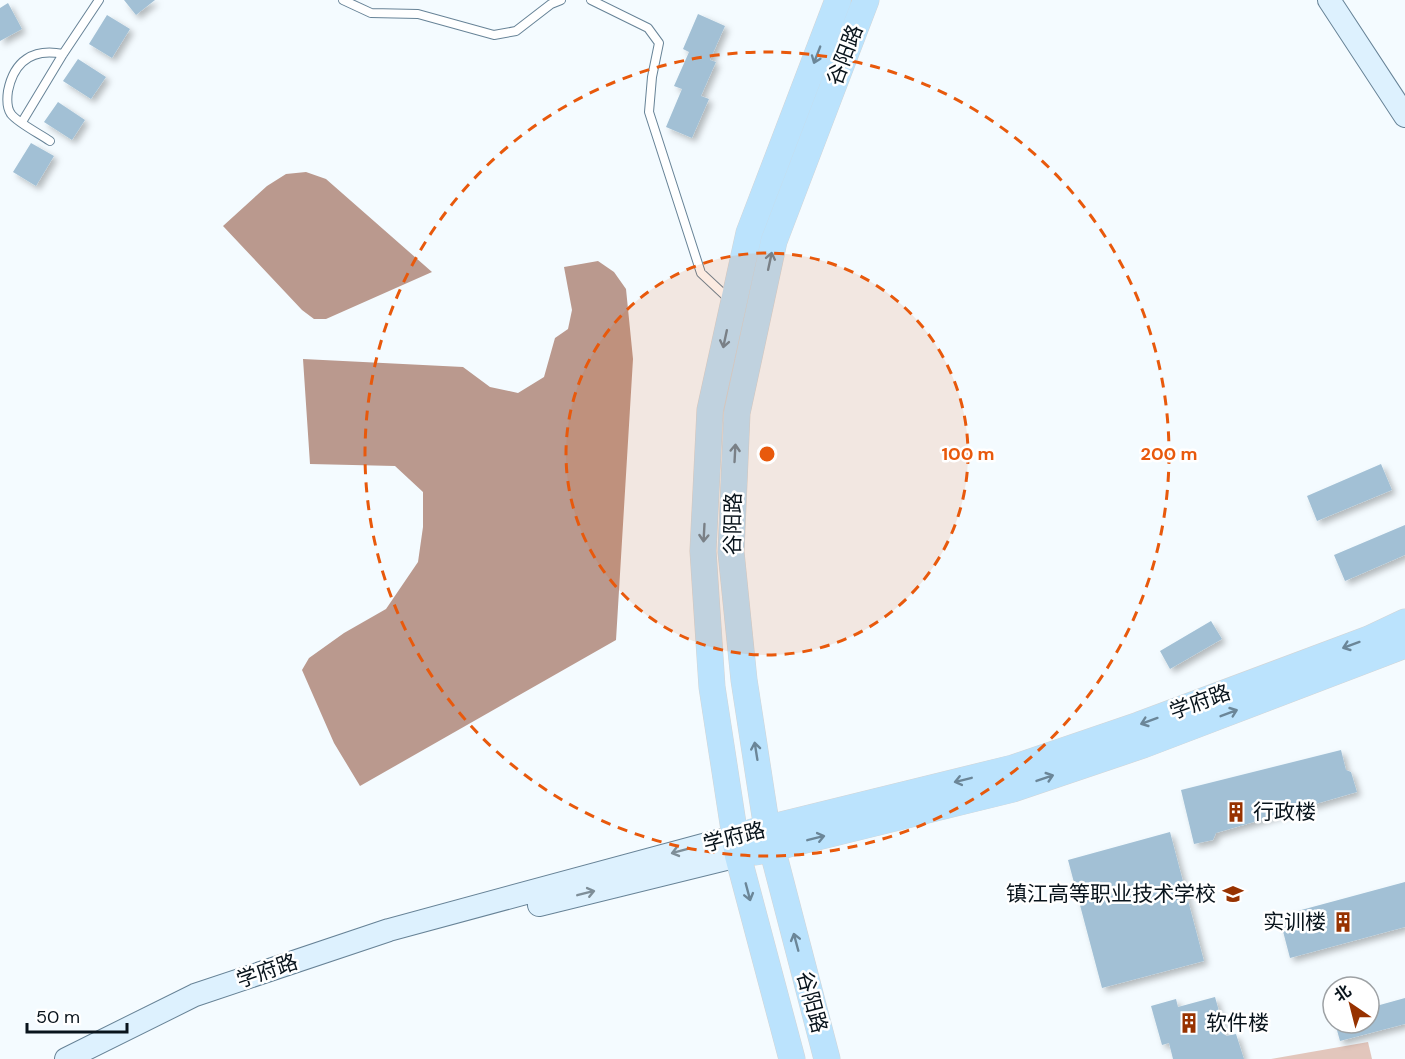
<svg xmlns="http://www.w3.org/2000/svg" width="1405" height="1059" font-family="'DM Sans','Noto Sans SC',sans-serif">
<defs>
<filter id="shadow"><feDropShadow dx="4" dy="4" stdDeviation="3" flood-color="#0004"/></filter>
</defs>
<rect width="100%" height="100%" fill="#f4fbff"/>
<path fill="#e2c6bc" d="M1368 1042 1372 1059H1271Z"/>
<path fill="#ba998e" d="M306 172 326 179 432 272 326 319H314L302 310 223 226 267 186 286 174Z
M598 261 614 272 626 289 633 359 616 640 360 786 334 743 302 670 309 658 344 633 386 609 418 562 423 527V492L395 466 310 464 303 359 463 367 490 387 518 393 544 377 555 338 568 329 572 310 564 267Z"/>
<path fill="#a2c0d5" filter="url(#shadow)" d="M124 0H155L136 15Z
M8 3 22 29 0 41V8Z
M698 14 725 26 710 60 716 62 701 96 709 99 692 138 666 127 682 89 674 86 689 52 683 49Z
M107 15 130 29 112 58 89 44Z
M78 59 106 77 91 99 63 81Z
M58 102 85 120 72 140 44 122Z
M31 143 54 156 36 186 13 172Z
M1381 464 1392 490 1317 521 1307 496Z
M1405 525V555L1345 581 1334 555Z
M1211 621 1222 639 1170 669 1160 651Z
M1341 750 1346 770 1351 772 1357 792 1216 833 1213 840 1194 844 1181 790Z
M1170 832 1204 961 1102 988 1068 860Z
M1405 882V927L1290 958 1279 916Z
M1215 997 1226 1036 1236 1034 1244 1059H1173L1169 1043 1162 1045 1151 1006 1176 999 1178 1007Z
M1405 998V1024L1340 1041 1335 1023H1369V1008Z"/>
<g fill="none" stroke-linecap="round" stroke-linejoin="round">
<g stroke="#678397" stroke-width="10">
<path id="lane" d="M343 0 371 13 418 14 494 35 516 31 551 4 561 0
M591 0 648 28 659 43 652 77 649 112 701 273 731 301
M22 122 63 54 99 0
M50 141C40 134 18 123 11 114 6 107 7 98 8 91 14 61 33 48 63 54"/>
</g>
<g stroke="#678397" stroke-width="24">
<path id="secondary" d="M1329 0 1405 116
M539 905 738 856
M66 1059 195 995 389 930 736 836"/>
</g>
<g stroke="#d3d5d6" stroke-width="27">
<path id="primary" d="M752 832 1013 768 1139 725 1369 639 1405 622
M756 852 1013 789 1143 745 1405 645
M792 1059 738 856 712 687 703 551 710 410 749 233 838 0
M827 1059 767 829 744 680 731 552 737 413 774 241 866 0"/>
</g>
<use href="#lane" stroke="#fff" stroke-width="8"/>
<use href="#secondary" stroke="#ddf1fe" stroke-width="22"/>
<use href="#primary" stroke="#bbe3fd" stroke-width="26"/>
</g>
<defs><path id="oneway-shaft" d="M-6 0H5M1.5-3L5.5 0L1.5 3" fill="none" stroke-width="1.6" stroke-linecap="round" stroke-linejoin="round" transform="scale(1.5)"/></defs>
<g stroke="#6b8698">
<use href="#oneway-shaft" transform="translate(817 55) rotate(111)"/>
<use href="#oneway-shaft" transform="translate(770 261) rotate(-78)"/>
<use href="#oneway-shaft" transform="translate(725 339) rotate(102)"/>
<use href="#oneway-shaft" transform="translate(735 453) rotate(-87)"/>
<use href="#oneway-shaft" transform="translate(704 533) rotate(93)"/>
<use href="#oneway-shaft" transform="translate(1351 645) rotate(160)"/>
<use href="#oneway-shaft" transform="translate(1229 713) rotate(-21)"/>
<use href="#oneway-shaft" transform="translate(1149 721) rotate(160)"/>
<use href="#oneway-shaft" transform="translate(756 751) rotate(-99)"/>
<use href="#oneway-shaft" transform="translate(1045 778) rotate(-19)"/>
<use href="#oneway-shaft" transform="translate(963 780) rotate(166)"/>
<use href="#oneway-shaft" transform="translate(816 838) rotate(-14)"/>
<use href="#oneway-shaft" transform="translate(748 892) rotate(75)"/>
<use href="#oneway-shaft" transform="translate(796 942) rotate(-105)"/>
</g>
<g stroke="#7e8e98">
<use href="#oneway-shaft" transform="translate(680 851) rotate(165)"/>
<use href="#oneway-shaft" transform="translate(586 893) rotate(-14)"/>
</g>
<circle cx="767" cy="454" r="201" fill="#e8590c" fill-opacity=".12"/>
<g fill="none" stroke="#e8590c" stroke-width="3" stroke-dasharray="10 8">
<circle cx="767" cy="454" r="201"/>
<circle cx="767" cy="454" r="402"/>
</g>
<defs>
<g id="building-bare" transform="scale(1.62)"><path d="M-4-6H4V6H1V3H-1V6H-4ZM-2.5-4.3h1.7v1.8h-1.7ZM.8-4.3h1.7v1.8H.8ZM-2.5-1h1.7V.8h-1.7ZM.8-1h1.7V.8H.8Z" fill="#973200" stroke="#fff" stroke-width="2.5" paint-order="stroke"/></g>
<g id="school-bare" transform="scale(1.62)"><path d="M0-5L7-2L0 1L-7-2ZM-4 1L0 2.5L4 1V4Q0 6-4 4Z" fill="#973200" stroke="#fff" stroke-width="2.5" paint-order="stroke"/></g>
</defs>
<g fill-rule="evenodd">
<use href="#building-bare" x="1236" y="812"/>
<use href="#school-bare" x="1233" y="894"/>
<use href="#building-bare" x="1343" y="922"/>
<use href="#building-bare" x="1189" y="1023"/>
</g>
<g text-anchor="middle" dominant-baseline="central" stroke-width="5" stroke-linejoin="round" paint-order="stroke">
<g font-size="21" fill="#09141c" stroke="#fff">
<text transform="translate(845 55) rotate(-69)">谷阳路</text>
<text transform="translate(733 524) rotate(-89)">谷阳路</text>
<text transform="translate(1200 702) rotate(-20)">学府路</text>
<text transform="translate(734 837) rotate(-14)">学府路</text>
<text transform="translate(267 971) rotate(-19)">学府路</text>
<text transform="translate(812 1002) rotate(75)">谷阳路</text>
</g>
<g font-size="21" fill="#09141c" stroke="#fff" text-anchor="start">
<text x="1253" y="812">行政楼</text>
<text x="1216" y="894" text-anchor="end">镇江高等职业技术学校</text>
<text x="1326" y="922" text-anchor="end">实训楼</text>
<text x="1206" y="1023">软件楼</text>
</g>
</g>
<circle cx="767" cy="454" r="9" fill="#e8590c" stroke="#fff" stroke-width="3"/>
<g font-size="18" text-anchor="middle" font-weight="bold" fill="#e8590c" stroke="#fff" stroke-width="5" stroke-linejoin="round" paint-order="stroke">
<text x="968" y="460">100 m</text>
<text x="1169" y="460">200 m</text>
</g>
<g transform="translate(1351 1005) rotate(325)"><circle r="28" fill="#ffffff" stroke="#9da1a4" stroke-width="1.5"/>
<path d="M0-4.5L10 22L0 15L-10 22Z" fill="#973200"/>
<text y="-9" font-size="16" font-weight="bold" text-anchor="middle" fill="#09141c">北</text>
</g>
<path d="M27 1023v9h100v-9" fill="none" stroke="#09141c" stroke-width="3"/>
<text x="36" y="1023" font-size="18" fill="#09141c" stroke="#ffffff" stroke-width="4.5" paint-order="stroke">50 m</text>
</svg>
